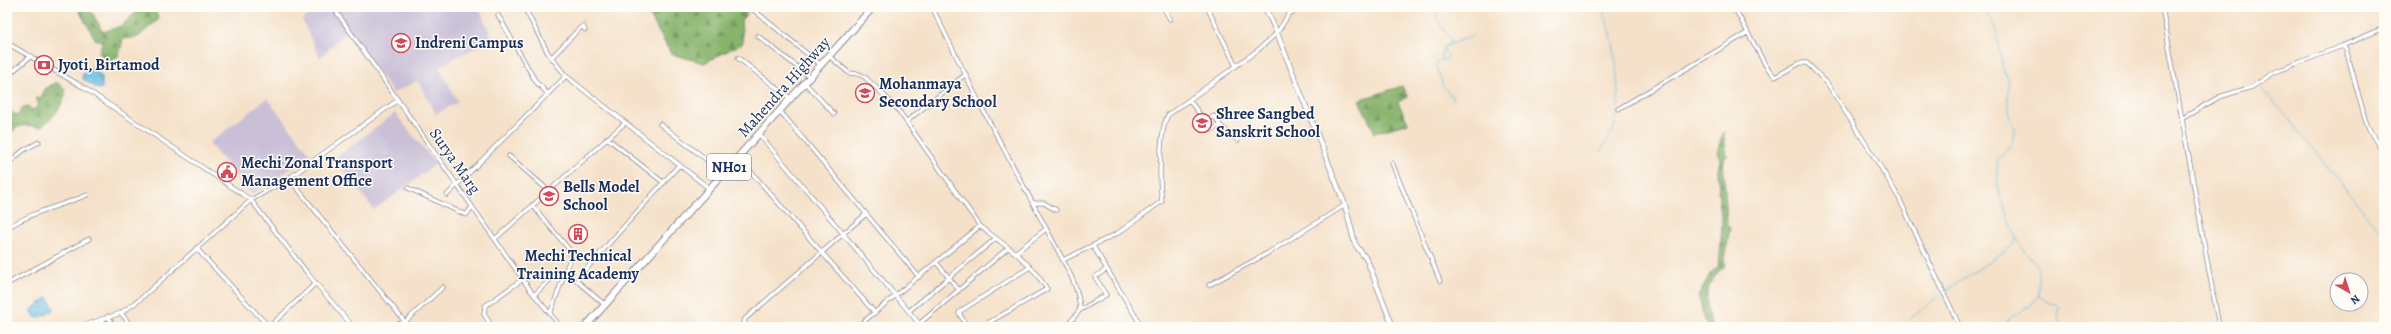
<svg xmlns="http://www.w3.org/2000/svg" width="2391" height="334" font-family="Alegreya,serif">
<defs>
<pattern id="forest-firs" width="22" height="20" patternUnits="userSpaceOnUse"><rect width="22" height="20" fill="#87b46c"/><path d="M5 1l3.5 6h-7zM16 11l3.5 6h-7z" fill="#6e935c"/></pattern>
<pattern id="water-rules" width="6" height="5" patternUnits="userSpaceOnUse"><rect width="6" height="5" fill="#69c1e6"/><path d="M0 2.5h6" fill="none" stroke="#569dbe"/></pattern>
</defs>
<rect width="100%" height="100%" fill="#fdfcf7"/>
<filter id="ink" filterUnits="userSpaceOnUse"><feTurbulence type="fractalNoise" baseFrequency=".025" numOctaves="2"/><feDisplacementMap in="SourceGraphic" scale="8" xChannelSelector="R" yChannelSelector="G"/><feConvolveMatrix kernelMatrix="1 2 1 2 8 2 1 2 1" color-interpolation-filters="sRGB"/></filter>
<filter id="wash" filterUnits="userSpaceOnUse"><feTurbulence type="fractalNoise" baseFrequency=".012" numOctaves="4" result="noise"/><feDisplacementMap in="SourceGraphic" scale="16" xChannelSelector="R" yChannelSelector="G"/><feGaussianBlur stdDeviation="0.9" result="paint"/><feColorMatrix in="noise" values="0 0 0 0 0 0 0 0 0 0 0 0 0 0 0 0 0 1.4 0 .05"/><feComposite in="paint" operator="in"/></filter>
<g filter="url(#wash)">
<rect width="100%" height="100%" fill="#f5e1c9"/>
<path fill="#c9bfd7" d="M319 7H478L493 38 439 67 458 102 436 114 418 81 393 93 348 29 320 58 302 20Z
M267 98 311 155 251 195 209 143Z
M395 113 436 164 374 210 335 158Z"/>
<path fill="url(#forest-firs)" stroke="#517265" d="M81 7H89L103 32 121 26 142 7H153L159 19 138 37 123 39 119 55 110 62 99 53 103 40H96L78 9Z
M645 7H742L748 13 741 20 743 43 704 63 671 54Z
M56 82 64 88 66 95C59 110 54 118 40 127 24 125 13 123 7 141V110L17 115 23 107 27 106 33 110 39 105 36 98H41L45 89Z
M1402 86 1408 97 1398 102 1408 123 1375 133 1359 100Z
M1723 132 1727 156 1723 158 1727 224 1730 228 1724 259 1726 266C1718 269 1707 287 1707 295 1706 306 1709 317 1712 327H1708C1699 314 1705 309 1698 297L1710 274 1718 267 1720 256 1722 224 1718 190 1720 185 1717 174 1720 160 1718 149Z"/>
<path fill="url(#water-rules)" stroke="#4278a2" d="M92 67 102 77V88L98 89 83 79 82 75Z
M48 297 54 309 46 315 36 318 31 310Z"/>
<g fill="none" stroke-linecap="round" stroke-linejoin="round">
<path stroke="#69c1e6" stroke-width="1" d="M1435 7 1437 20 1452 41 1443 48 1441 58 1443 60 1436 63V66L1443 86 1453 98 1452 100
M1601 7C1616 38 1618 74 1618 107
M1981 7 1990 18 1996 31 2003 71 2008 79 2009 111 2015 129 2012 143 1997 161 1998 189 2017 240 2025 252
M1445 47 1473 35
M1443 49 1449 57 1443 60
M2260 87 2282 111 2384 236
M1600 152 1613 131 1618 111
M2027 254 2038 267 2039 296 2049 303 2057 304 2060 307 2058 316 2062 327
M1947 290 2011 247 2016 239
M1910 319 1940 295
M2006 327 2007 320 2030 306 2038 296"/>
</g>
</g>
<g filter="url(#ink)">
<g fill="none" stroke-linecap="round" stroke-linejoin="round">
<g stroke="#888894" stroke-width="5">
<path id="street" d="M333 7 531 291 561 327
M524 7 548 53 566 76 710 189
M750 7 821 65
M932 7 982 108 1063 260 1118 233 1162 201C1159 183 1159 131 1168 115L1258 50 1277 33 1289 14 1302 7
M1163 7 1170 19
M1207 7 1236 66
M1734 7 1766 66 1775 77 1800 63H1807L1827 83 1880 166 1899 198 1960 327
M2162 7 2219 327
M498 15 536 82 548 94
M758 36 810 77
M7 43 83 87 251 200 308 274 353 327
M2342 46 2384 28
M829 56 849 73 859 74 866 78 896 107 980 226 1018 255 1036 273 1047 289 981 327
M551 58 580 28 583 26 585 30
M738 58 791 99
M7 76 31 56
M805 83 834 114
M1189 100 1212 130 1220 125
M1618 109 1747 33
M780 111 919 277
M2183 118 2219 97 2252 87 2275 72 2342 46 2346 49 2365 119 2369 130 2384 154
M907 121 966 74
M1205 122 1214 116 1220 125 1238 141
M660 124 724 173
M759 134 922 327
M607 138 664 183
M509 156 548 190
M738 157 875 313
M1392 163 1440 281
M7 164 24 150 39 142
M289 178 409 327
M408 188 466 215 472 207
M447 195 566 76
M1033 203H1044L1056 210
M532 205 572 253 550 314
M7 228C34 211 58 207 87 195
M495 239 625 123
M1093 246 1142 327
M196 248 269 327
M1015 253 1046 229
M1063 260C1072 277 1079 291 1080 310L1066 327
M936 262 959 290
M7 284 89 239
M1209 285 1268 253 1345 205
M534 295 557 273
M605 305 577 281 579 277 679 165
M1080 310 1106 295 1095 277 1107 269
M909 311 995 239
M121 313 138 301 251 200 289 178 398 100
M108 316 114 327
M101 319 104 327
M919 324 1008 248
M79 327 121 313 132 327
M269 327 316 283
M388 327 405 322 443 287
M492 327 484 314 485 306 523 279
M747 327 744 322 745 319 866 214
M857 327 980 226
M967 327 959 313 962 310 1030 267"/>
</g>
<g stroke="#888894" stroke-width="6">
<path id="secondary" d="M1265 7 1277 33 1345 205 1355 244 1367 260 1393 327"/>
</g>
<g stroke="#888894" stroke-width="8">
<path id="highway" d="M585 327 873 7"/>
</g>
<use href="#street" stroke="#fff" stroke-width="3.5"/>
<use href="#secondary" stroke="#fff" stroke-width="4.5"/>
<use href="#highway" stroke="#fff" stroke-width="6"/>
</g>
</g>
<defs>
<g id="university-ring" transform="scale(1)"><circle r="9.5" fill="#fdfcf7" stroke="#d1495b" stroke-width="1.5"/><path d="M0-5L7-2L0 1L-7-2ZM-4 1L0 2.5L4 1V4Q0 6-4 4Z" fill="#d1495b"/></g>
<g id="bank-ring" transform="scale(1)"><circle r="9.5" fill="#fdfcf7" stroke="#d1495b" stroke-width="1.5"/><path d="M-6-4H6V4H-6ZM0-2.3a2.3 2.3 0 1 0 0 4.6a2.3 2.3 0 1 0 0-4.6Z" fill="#d1495b"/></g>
<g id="school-ring" transform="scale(1)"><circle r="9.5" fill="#fdfcf7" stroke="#d1495b" stroke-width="1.5"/><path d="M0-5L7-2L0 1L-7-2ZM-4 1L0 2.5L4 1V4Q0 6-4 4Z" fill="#d1495b"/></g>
<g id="civic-ring" transform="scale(1)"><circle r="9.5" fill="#fdfcf7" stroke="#d1495b" stroke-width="1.5"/><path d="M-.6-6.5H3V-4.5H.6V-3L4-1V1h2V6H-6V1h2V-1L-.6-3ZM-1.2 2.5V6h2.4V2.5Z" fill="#d1495b"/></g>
<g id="building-ring" transform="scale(1)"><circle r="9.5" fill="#fdfcf7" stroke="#d1495b" stroke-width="1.5"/><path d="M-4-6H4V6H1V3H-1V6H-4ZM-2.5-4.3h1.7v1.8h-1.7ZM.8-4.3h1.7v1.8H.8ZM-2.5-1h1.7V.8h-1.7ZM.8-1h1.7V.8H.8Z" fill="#d1495b"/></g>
</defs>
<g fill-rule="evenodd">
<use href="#university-ring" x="401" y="43"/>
<use href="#bank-ring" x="44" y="65"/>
<use href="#school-ring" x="865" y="93"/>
<use href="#school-ring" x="1202" y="123"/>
<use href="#civic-ring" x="227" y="172"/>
<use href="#school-ring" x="549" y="196"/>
<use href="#building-ring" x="578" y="234"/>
</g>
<g text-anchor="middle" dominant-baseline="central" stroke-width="3" stroke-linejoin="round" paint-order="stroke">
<rect fill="#fdfcf7" stroke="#5f6c8c" stroke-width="1" x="707" y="154" width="44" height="26" rx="3"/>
<g font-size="15" font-weight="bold" fill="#1b2f5e">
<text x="729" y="167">NH01</text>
</g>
<g font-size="16" font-weight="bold" fill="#1b2f5e" stroke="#fdfcf7" text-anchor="start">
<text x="415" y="43">Indreni Campus</text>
<text x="58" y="65">Jyoti, Birtamod</text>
<text x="879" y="84">Mohanmaya<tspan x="879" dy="18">Secondary School</tspan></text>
<text x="1216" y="114">Shree Sangbed<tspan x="1216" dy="18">Sanskrit School</tspan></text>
<text x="241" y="163">Mechi Zonal Transport<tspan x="241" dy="18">Management Office</tspan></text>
<text x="563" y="187">Bells Model<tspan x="563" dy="18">School</tspan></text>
<text x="578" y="256" text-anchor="middle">Mechi Technical<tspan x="578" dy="18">Training Academy</tspan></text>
</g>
<g font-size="16" fill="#1b2f5e" stroke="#fdfcf7">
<text transform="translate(784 87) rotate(-48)">Mahendra Highway</text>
<text transform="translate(455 161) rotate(55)">Surya Marg</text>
</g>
</g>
<rect width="2391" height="334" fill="none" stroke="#fdfcf7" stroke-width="24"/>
<g transform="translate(2349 292) rotate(141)"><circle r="19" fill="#fdfcf7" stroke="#a3aaba"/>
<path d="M0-3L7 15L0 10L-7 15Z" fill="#d1495b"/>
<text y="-6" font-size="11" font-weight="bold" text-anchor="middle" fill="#1b2f5e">N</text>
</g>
</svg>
